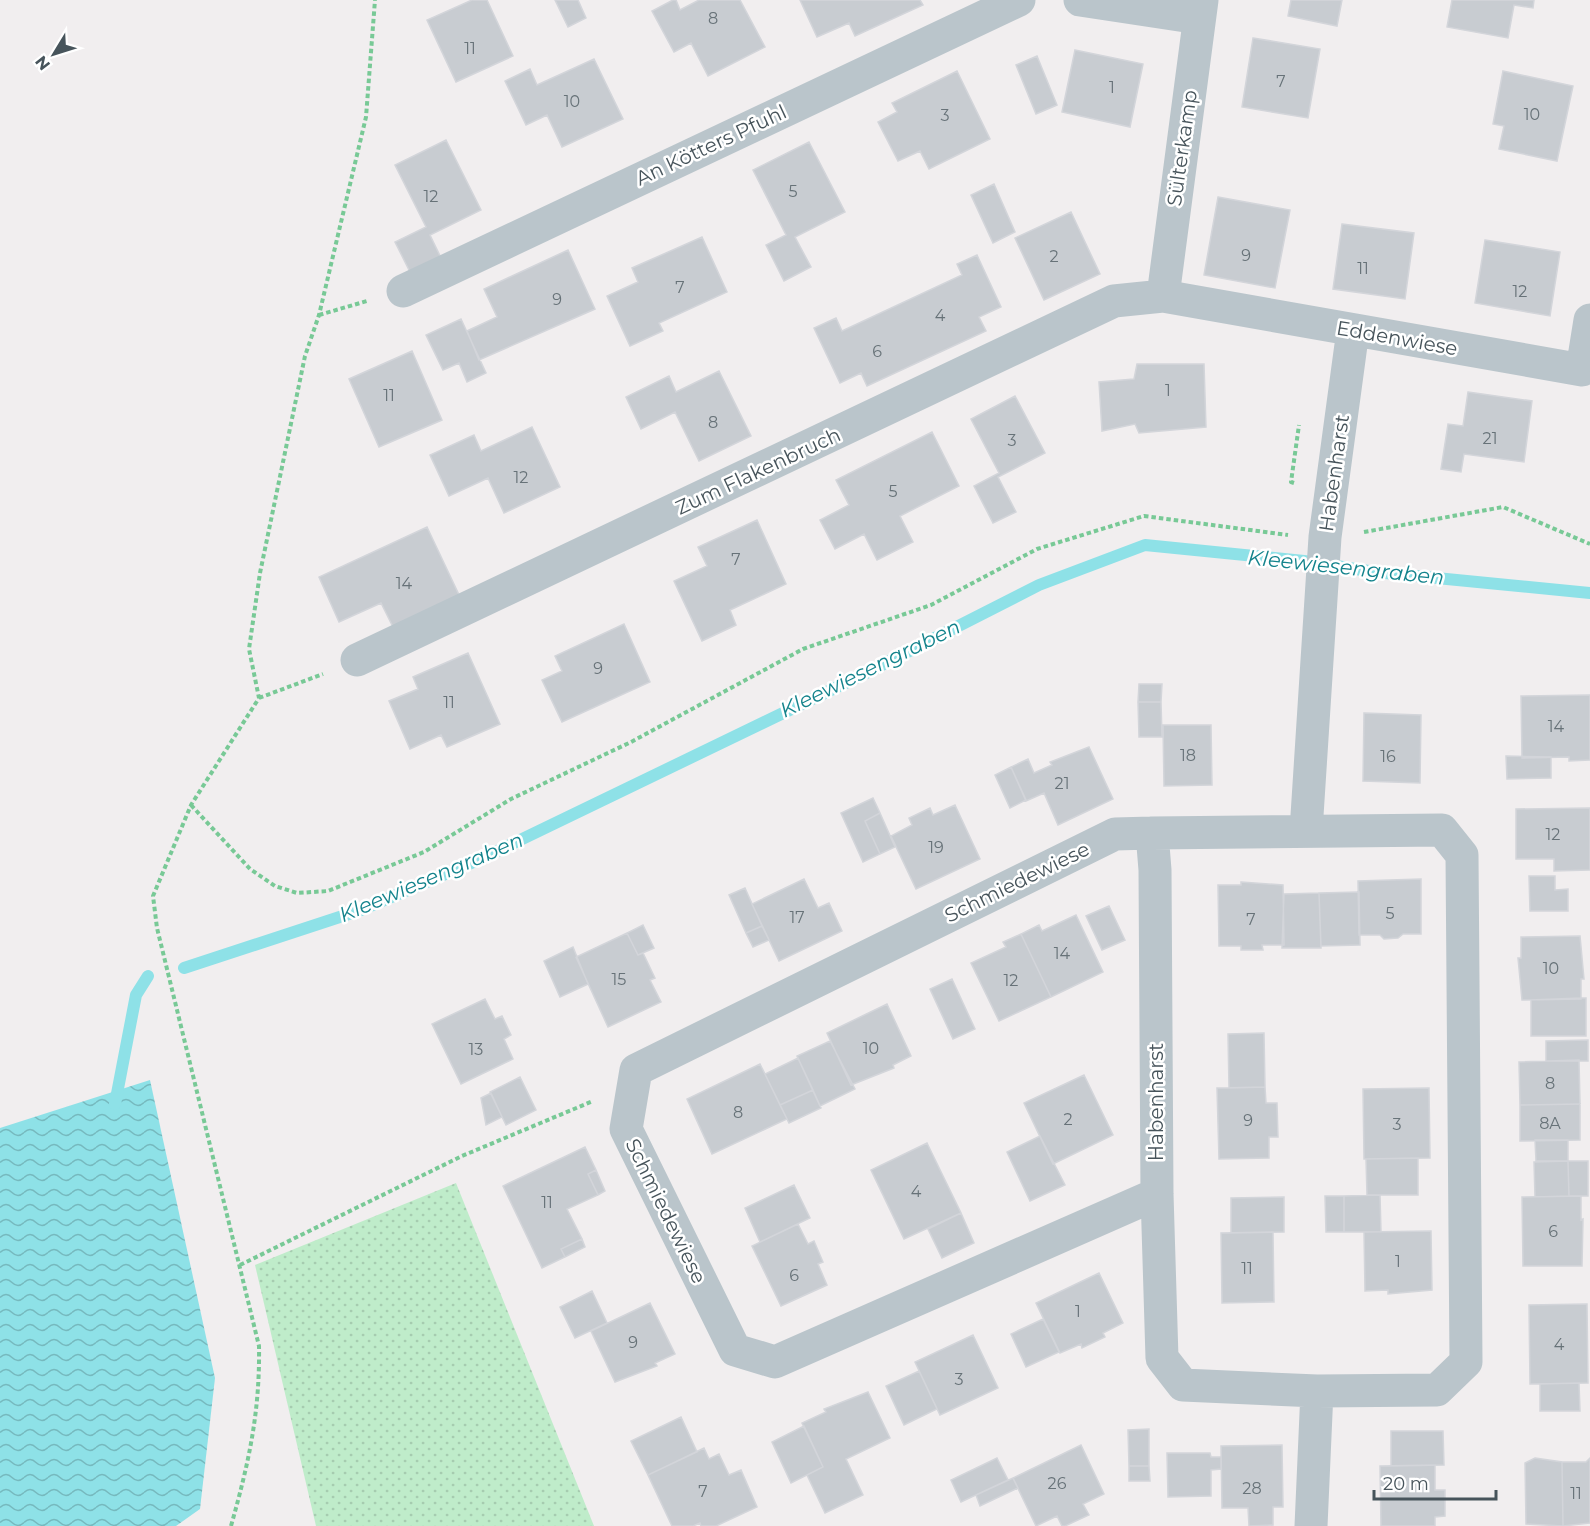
<svg xmlns="http://www.w3.org/2000/svg" width="1590" height="1526" font-family="Montserrat,sans-serif">
<defs>
<pattern id="park-dots" width="8" height="8" patternUnits="userSpaceOnUse" patternTransform="scale(1.5)"><rect width="8" height="8" fill="#bfecca"/><path d="M2 2h.1M6 6h.1" fill="none" stroke="#a6ccb0" stroke-width="1.8" stroke-linecap="round"/></pattern>
<pattern id="water-waves" width="16" height="10" patternUnits="userSpaceOnUse" patternTransform="scale(1.5)"><rect width="16" height="10" fill="#8ee1e7"/><path d="M0 5q4-4 8 0t8 0" fill="none" stroke="#76b9be"/></pattern>
</defs>
<rect width="100%" height="100%" fill="#f1eeef"/>
<path fill="url(#park-dots)" d="M456 1183 594 1526H316L255 1265Z"/>
<path fill="url(#water-waves)" d="M150 1080 215 1378 200 1509 176 1526H0V1128Z"/>
<g fill="none" stroke-linecap="round" stroke-linejoin="round">
<path stroke="#8ee1e7" stroke-width="12" d="M184 968 361 910 483 858 866 673 1039 585 1145 545 1304 561 1375 572 1590 593
M115 1104 136 995 148 976"/>
</g>
<path fill="#c8ccd1" stroke="#d3d5da" stroke-width="1.5" d="M472 0H487L513 56 456 82 427 20Z
M555 0H578L586 18 568 27Z
M673 0H676L680 10 699 0H740L765 47 708 76 691 43 674 52 652 11Z
M800 0H920L923 5 855 36 849 23 817 37Z
M1291 0H1342L1337 26 1288 16Z
M1452 0H1534L1533 8 1514 5 1508 38 1447 27Z
M1253 38 1320 49 1308 118 1242 107Z
M1075 50 1143 64 1130 127 1062 112Z
M1037 56 1057 105 1036 114 1016 65Z
M594 59 623 119 562 147 547 115 526 125 505 81 530 69 537 85Z
M957 71 990 139 929 169 920 151 898 161 878 122 897 112 892 103Z
M1503 71 1573 86 1557 161 1499 149 1504 126 1493 124Z
M446 140 481 210 430 235 443 262 412 276 395 242 426 227 395 165Z
M809 142 845 212 795 237 811 267 784 281 766 245 786 235 753 170Z
M994 184 1015 232 993 243 971 195Z
M1218 197 1290 210 1275 288 1204 275Z
M1071 212 1100 274 1044 300 1015 238Z
M1342 224 1414 233 1405 299 1333 289Z
M702 237 727 292 659 323 663 331 630 346 607 296 638 282 632 268Z
M1485 240 1560 252 1550 316 1475 303Z
M568 250 595 309 479 360 467 331 497 317 484 289Z
M977 255 1001 307 979 317 986 331 867 386 861 373 840 383 814 328 836 318 842 331 962 275 957 264Z
M461 319 486 373 467 382 459 363 443 370 426 335Z
M412 351 442 420 379 447 349 379Z
M1137 364H1204L1206 427 1139 433 1135 424 1102 431 1099 382 1134 379Z
M719 371 751 436 699 461 675 412 641 429 626 397 669 376 676 392Z
M1468 392 1532 401 1524 462 1464 454 1461 472 1441 469 1448 424 1463 426Z
M1015 396 1045 453 998 477 1016 512 993 523 974 486 999 473 971 419Z
M532 427 560 487 504 513 488 478 449 496 430 455 474 435 481 451Z
M932 432 959 486 900 516 913 542 877 560 864 534 835 549 820 520 849 505 836 480Z
M757 520 786 584 730 610 736 625 702 641 674 581 707 566 698 547Z
M427 527 460 597 393 627 381 603 339 622 319 577Z
M624 624 650 682 562 722 542 680 562 671 555 656Z
M468 653 500 724 447 747 441 735 410 749 389 701 418 689 413 677Z
M1139 684H1162L1161 702H1138Z
M1590 695V760L1569 761V757L1522 758 1521 696Z
M1138 702H1161L1162 737H1139Z
M1364 713 1421 715 1420 783 1363 781Z
M1163 725H1211L1212 785 1164 786Z
M1089 747 1113 799 1058 825 1044 793 1026 801 1011 767 1028 759 1034 773 1052 765 1050 762Z
M1506 756 1551 757V778L1507 779Z
M1011 767 1026 800 1010 808 995 775Z
M873 798 880 813 865 821 880 854 863 862 841 813Z
M955 805 980 859 916 889 891 836 912 825 909 818 930 808 933 815Z
M1590 808V870L1554 871V859H1516V809Z
M880 813 895 847 880 854 865 821Z
M1529 876H1555V890L1568 889V911H1530Z
M804 879 818 908 829 903 842 931 779 961 752 904Z
M1421 879V934H1403L1398 938 1384 939 1380 935H1359L1358 881Z
M1241 882 1283 885 1284 945H1262L1263 950H1241V946H1219L1218 885H1241Z
M745 888 762 926 746 933 729 895Z
M1359 892 1360 945 1321 946 1319 893Z
M1319 893 1321 948H1282L1284 894Z
M1109 906 1125 940 1102 950 1086 916Z
M1076 915 1103 972 1051 997 1021 934 1039 925 1042 931Z
M643 925 654 948 638 955 627 933Z
M762 926 769 940 753 947 746 933Z
M627 933 638 955 643 953 655 978 650 980 661 1002 608 1027 576 957Z
M1021 934 1051 997 999 1021 971 963 1006 947 1003 942Z
M1580 936 1584 979H1581V999L1522 1000 1518 958H1521V937Z
M573 947 588 984 560 997 544 961Z
M952 979 975 1029 953 1039 930 989Z
M1581 998H1586V1036H1531V1000Z
M485 999 495 1019 502 1016 511 1035 504 1039 513 1059 461 1084 432 1024Z
M887 1004 911 1056 893 1065 894 1068 851 1085 827 1033Z
M1264 1033 1265 1087 1229 1088 1228 1034Z
M1588 1040V1061H1546V1041Z
M830 1041 855 1089 820 1106 797 1056Z
M798 1058 813 1090 780 1105 765 1074Z
M1579 1060 1580 1104 1520 1105 1519 1062Z
M760 1064 787 1119 712 1154 687 1099Z
M1084 1075 1113 1135 1053 1164 1024 1103Z
M520 1077 536 1110 506 1125 490 1092Z
M1265 1087 1266 1103H1277L1278 1137H1269V1158L1219 1159 1217 1088Z
M1429 1088 1430 1158 1364 1159 1363 1089Z
M813 1090 821 1108 789 1123 780 1105Z
M491 1093 502 1117 486 1125 481 1098Z
M1580 1104V1140L1520 1141V1105Z
M1040 1136 1065 1185 1030 1201 1007 1152Z
M1535 1140H1568V1161H1536Z
M927 1143 961 1213 904 1239 871 1170Z
M585 1147 596 1170 588 1174 598 1195 567 1209 582 1239 561 1249 565 1257 542 1268 503 1186Z
M1418 1158V1195H1367L1366 1159Z
M1568 1161 1569 1196 1535 1197 1534 1162Z
M1568 1161H1588V1196H1569Z
M596 1170 605 1191 598 1195 588 1174Z
M794 1185 810 1218 760 1242 745 1208Z
M1380 1195 1381 1232H1344V1196Z
M1325 1196H1344V1232H1326Z
M1581 1196V1220L1583 1219 1582 1266H1523L1522 1197Z
M1284 1197V1232L1231 1233V1198Z
M961 1213 974 1243 942 1258 928 1229Z
M798 1224 808 1244 814 1241 823 1262 818 1264 827 1285 781 1306 752 1246Z
M1431 1231 1432 1290 1388 1294V1290L1365 1291 1364 1232Z
M1273 1232 1274 1302 1222 1303 1221 1233Z
M582 1239 585 1247 565 1257 561 1249Z
M1099 1273 1123 1323 1103 1333 1105 1337 1082 1348 1081 1344 1060 1353 1036 1303Z
M592 1291 607 1323 575 1338 560 1307Z
M650 1303 675 1354 655 1363 657 1366 615 1382 591 1331Z
M1587 1304 1588 1383 1530 1384 1529 1305Z
M1043 1319 1059 1352 1026 1367 1011 1334Z
M973 1335 998 1388 940 1415 915 1362Z
M919 1371 937 1409 904 1425 886 1386Z
M1579 1383 1580 1411H1540V1384Z
M868 1392 890 1438 846 1459 863 1495 825 1513 807 1475 823 1467 802 1423 826 1412 824 1409Z
M681 1417 697 1452 648 1475 631 1441Z
M804 1426 823 1467 791 1483 772 1442Z
M1149 1429V1466H1129L1128 1430Z
M1391 1431H1443L1444 1465 1391 1466Z
M1081 1445 1104 1494 1083 1504 1089 1515 1065 1526H1062L1057 1516 1036 1526 1013 1478Z
M1282 1445 1283 1507H1273V1525L1249 1526 1248 1508H1222L1221 1446Z
M704 1448 709 1459 719 1454 729 1475 741 1470 757 1507 716 1526H701L700 1523 693 1526H672L648 1475Z
M1167 1453H1210L1211 1457H1221V1469L1211 1470V1496L1168 1497Z
M997 1458 1008 1480 961 1502 951 1480Z
M1535 1458 1562 1462 1563 1526 1526 1524 1525 1463Z
M1590 1458V1523L1563 1526 1562 1462H1586Z
M1435 1465V1490H1445V1516L1435 1517V1526H1381L1380 1466Z
M1129 1466H1149L1150 1481H1129Z
M1013 1478 1018 1488 980 1506 976 1495Z"/>
<g fill="none" stroke-linecap="round" stroke-linejoin="round">
<path stroke="#78c996" stroke-width="4" stroke-dasharray="4.5 3" stroke-linecap="butt" d="M319 315 367 301
M1294 483 1291 482 1299 425
M1364 532 1503 507 1590 544
M259 698 323 674
M191 805 250 869 275 886 297 893 328 891 424 852 511 799 631 742 803 649 931 605 1037 549 1144 516 1288 535
M240 1265 462 1156 593 1101
M231 1526C249 1462 260 1412 259 1346L157 928 153 896 191 805 259 698 249 649 260 573 305 356 319 315 366 117 375 0"/>
<path stroke="#bac5cb" stroke-width="33" d="M1080 0 1199 18
M403 291 1019 0
M1163 296 1202 0
M357 660 1114 301 1163 296 1582 370 1590 320
M1442 830 1462 855 1466 1362 1437 1390 1317 1391 1183 1385 1162 1358 1157 1194 1155 870 1152 833Z
M1306 831 1325 537 1353 330
M1152 833 1115 834 636 1070 626 1129 735 1350 775 1362 1157 1194
M1311 1526 1317 1391"/>
</g>
<g text-anchor="middle" dominant-baseline="central" stroke-width="5" stroke-linejoin="round" paint-order="stroke">
<g font-size="16" fill="#677278">
<text x="713" y="18">8</text>
<text x="470" y="48">11</text>
<text x="1281" y="81">7</text>
<text x="1112" y="87">1</text>
<text x="572" y="101">10</text>
<text x="1532" y="114">10</text>
<text x="945" y="115">3</text>
<text x="793" y="191">5</text>
<text x="431" y="196">12</text>
<text x="1246" y="255">9</text>
<text x="1054" y="256">2</text>
<text x="1363" y="268">11</text>
<text x="680" y="287">7</text>
<text x="1520" y="291">12</text>
<text x="557" y="299">9</text>
<text x="940" y="315">4</text>
<text x="877" y="351">6</text>
<text x="1168" y="390">1</text>
<text x="389" y="395">11</text>
<text x="713" y="422">8</text>
<text x="1490" y="438">21</text>
<text x="1012" y="440">3</text>
<text x="521" y="477">12</text>
<text x="893" y="491">5</text>
<text x="736" y="559">7</text>
<text x="404" y="583">14</text>
<text x="598" y="668">9</text>
<text x="449" y="702">11</text>
<text x="1556" y="726">14</text>
<text x="1188" y="755">18</text>
<text x="1388" y="756">16</text>
<text x="1062" y="783">21</text>
<text x="1553" y="834">12</text>
<text x="936" y="847">19</text>
<text x="1390" y="913">5</text>
<text x="797" y="917">17</text>
<text x="1251" y="919">7</text>
<text x="1062" y="953">14</text>
<text x="1551" y="968">10</text>
<text x="619" y="979">15</text>
<text x="1011" y="980">12</text>
<text x="871" y="1048">10</text>
<text x="476" y="1049">13</text>
<text x="1550" y="1083">8</text>
<text x="738" y="1112">8</text>
<text x="1068" y="1119">2</text>
<text x="1248" y="1120">9</text>
<text x="1550" y="1123">8A</text>
<text x="1397" y="1124">3</text>
<text x="916" y="1191">4</text>
<text x="547" y="1202">11</text>
<text x="1553" y="1231">6</text>
<text x="1398" y="1261">1</text>
<text x="1247" y="1268">11</text>
<text x="794" y="1275">6</text>
<text x="1078" y="1311">1</text>
<text x="633" y="1342">9</text>
<text x="1559" y="1344">4</text>
<text x="959" y="1379">3</text>
<text x="1057" y="1483">26</text>
<text x="1252" y="1488">28</text>
<text x="703" y="1491">7</text>
<text x="1576" y="1493">11</text>
</g>
<g font-size="20" fill="#47545b" stroke="#fff">
<text transform="translate(711 145) rotate(-25)">An Kötters Pfuhl</text>
<text transform="translate(1182 148) rotate(-82)">Sülterkamp</text>
<text transform="translate(1397 338) rotate(10)">Eddenwiese</text>
<text transform="translate(758 471) rotate(-25)">Zum Flakenbruch</text>
<text transform="translate(1334 473) rotate(-82)">Habenharst</text>
<text transform="translate(1017 882) rotate(-26)">Schmiedewiese</text>
<text transform="translate(1156 1102) rotate(-90)">Habenharst</text>
<text transform="translate(666 1211) rotate(64)">Schmiedewiese</text>
</g>
<g font-size="21" font-style="italic" fill="#13838c" stroke="#fff">
<text transform="translate(1346 567) rotate(6)">Kleewiesengraben</text>
<text transform="translate(870 668) rotate(-26)">Kleewiesengraben</text>
<text transform="translate(431 877) rotate(-23)">Kleewiesengraben</text>
</g>
</g>
<g transform="translate(54 54) rotate(232)" stroke="#ffffff" stroke-width="4.5" paint-order="stroke">
<path d="M0-4.5L10 22L0 15L-10 22Z" fill="#47545b"/>
<text y="-9" font-size="16" font-weight="bold" text-anchor="middle" fill="#47545b">N</text>
</g>
<path d="M1374 1490v9h122v-9" fill="none" stroke="#47545b" stroke-width="3"/>
<text x="1383" y="1490" font-size="18" fill="#47545b" stroke="#ffffff" stroke-width="4.5" paint-order="stroke">20 m</text>
</svg>
